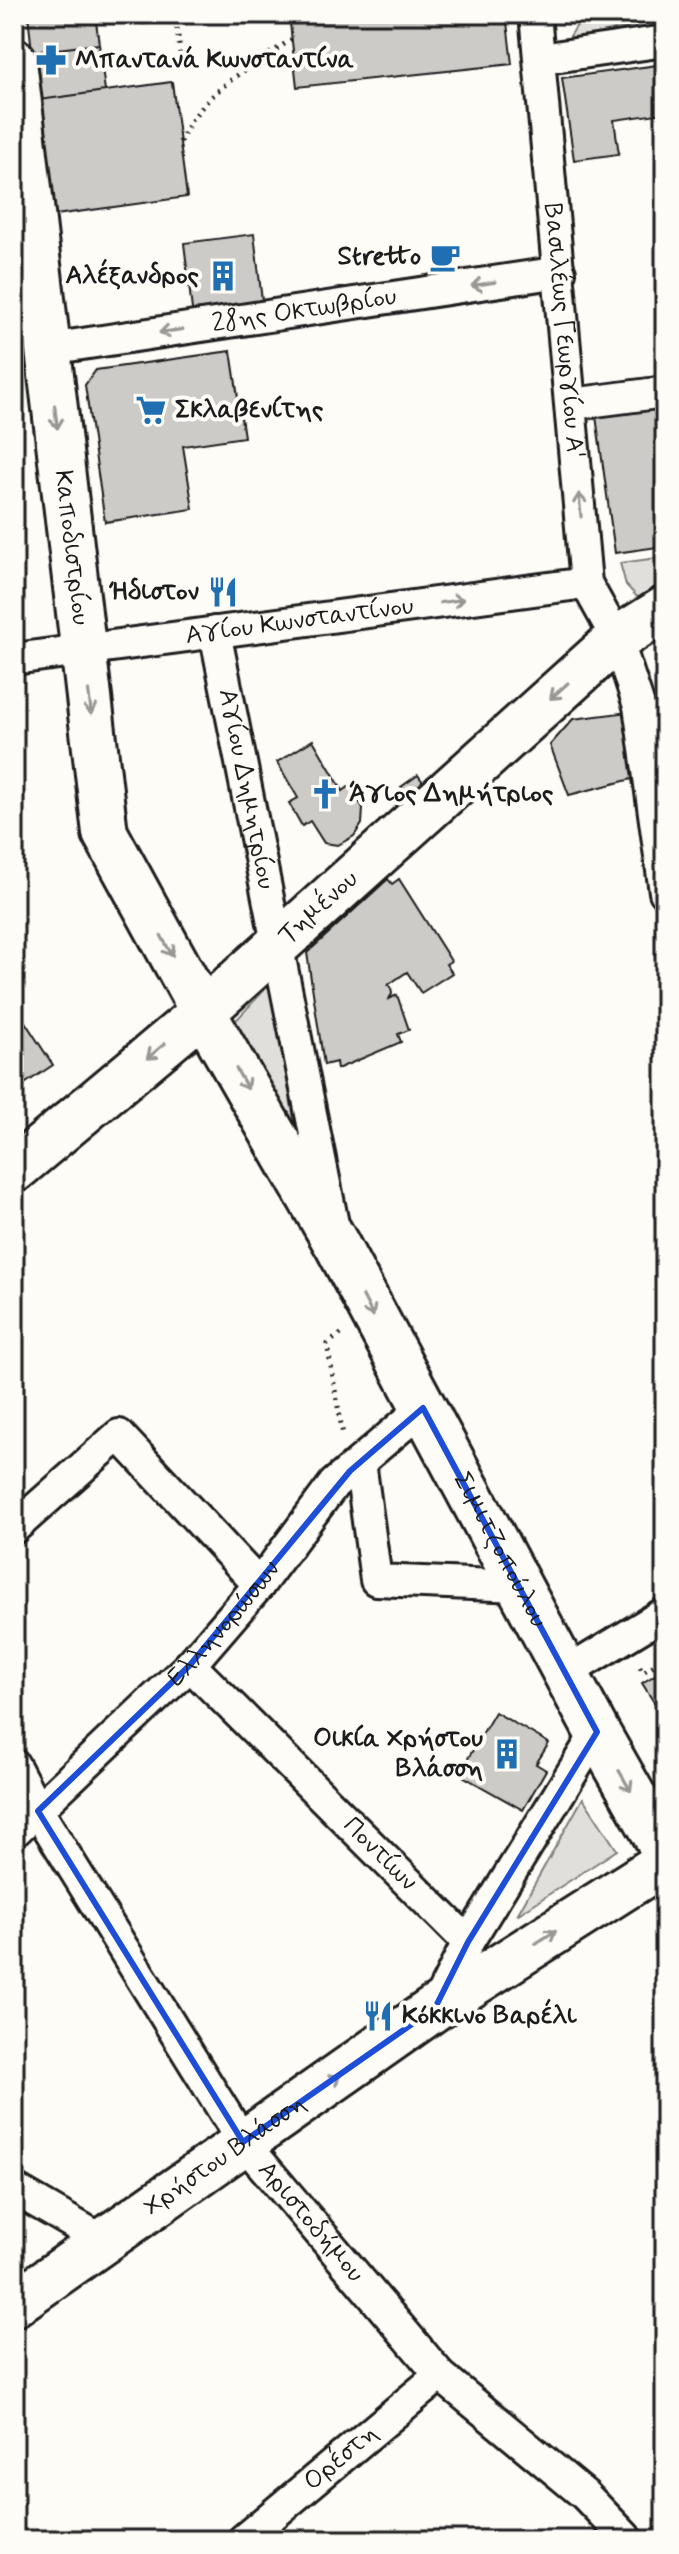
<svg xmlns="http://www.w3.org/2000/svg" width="679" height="2554" font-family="Mynerve,sans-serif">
<rect width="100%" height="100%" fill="#fdfcf7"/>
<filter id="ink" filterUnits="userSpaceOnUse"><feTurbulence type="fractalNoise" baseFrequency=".0125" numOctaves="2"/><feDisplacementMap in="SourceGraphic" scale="16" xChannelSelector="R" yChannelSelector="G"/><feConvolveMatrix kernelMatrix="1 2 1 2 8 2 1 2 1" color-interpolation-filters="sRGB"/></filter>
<g filter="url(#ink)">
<path fill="#e0dfdb" stroke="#7e7e7c" stroke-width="2" d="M584 14H665V30L658 31 633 26 567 41Z
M665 557C665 586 668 588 642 602L626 585 620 563Z
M270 984 298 1143 226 1031Z
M583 1798 617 1850 517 1915Z"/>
<path fill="#cccbc8" stroke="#1c1c1c" stroke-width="2" d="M28 14H95L99 44 32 52Z
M141 14H212V15L142 24Z
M289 14H506L512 64 297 87Z
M99 44 105 91 39 100 32 52Z
M665 64V113L614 120 619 154 574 160 562 78Z
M172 82 187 197 55 215 39 100Z
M254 234 263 309 193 318 184 243Z
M231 351 244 437 183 446 193 509 105 522 85 385 96 370Z
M665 406V546L615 553 596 416Z
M628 712 636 778 569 795 550 745 573 719Z
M313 740 343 791 350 786 363 808 362 824 354 836 338 845 324 843 310 821 302 826 289 803 298 798 277 762Z
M418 775 430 792 414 804 401 787Z
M388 879 392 884 399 879 451 961 446 964 452 973 421 993 407 972 388 985 391 987 392 994 389 999 397 995 409 1030 398 1034 401 1042 337 1069 336 1062 324 1065 307 953Z
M14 1005 53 1065 14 1091Z
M665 1669V1720L642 1683Z
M495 1712 549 1743 536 1764 546 1770 523 1810 459 1774Z"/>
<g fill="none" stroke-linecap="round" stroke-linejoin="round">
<g stroke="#1c1c1c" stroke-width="36">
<g id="street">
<path id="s1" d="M535 14 586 583 617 639 639 706 665 892"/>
<path d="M540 59 665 41"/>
<path id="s2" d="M49 349 560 272"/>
<path d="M572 404 665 392"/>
<path id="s3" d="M215 632 332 1219"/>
<path id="s4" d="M14 659 586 583"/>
<path d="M360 1462 376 1580 519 1586"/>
<path d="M14 1528 119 1435 259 1585"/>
<path id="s5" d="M190 1665 468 1942"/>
<path d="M566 1673 665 1613"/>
<path id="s6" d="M14 1765 38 1811 243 2142 440 2375 585 2495 628 2540"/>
<path id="s7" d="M14 1832 190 1665 259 1585 334 1484 423 1408"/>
<path d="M436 2006 468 1942 597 1732"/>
<path d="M14 2189 102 2240"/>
<path id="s8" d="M243 2540 440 2375"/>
</g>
</g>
<g stroke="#1c1c1c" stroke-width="50">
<g id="secondary">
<path id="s9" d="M14 61 105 833 203 1012 337 1245 597 1732 665 1852"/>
<path id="s10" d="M14 1170 203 1012 617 639 665 609"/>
<path id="s11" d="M14 2304 435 2008 665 1862"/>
</g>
</g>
<path stroke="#1c1c1c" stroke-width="5" stroke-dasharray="2 6" stroke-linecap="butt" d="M176 20 182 68
M180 142C202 91 248 69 292 39
M341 1334 327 1344 343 1435
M640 1667 643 1672 659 1662"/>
<use href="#street" stroke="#fdfcf7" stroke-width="30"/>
<use href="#secondary" stroke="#fdfcf7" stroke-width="44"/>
</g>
<defs><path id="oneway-shaft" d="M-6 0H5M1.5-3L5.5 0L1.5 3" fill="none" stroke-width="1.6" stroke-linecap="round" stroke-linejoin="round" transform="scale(2)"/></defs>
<g stroke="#989794">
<use href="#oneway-shaft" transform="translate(483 284) rotate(171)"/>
<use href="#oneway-shaft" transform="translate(171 331) rotate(172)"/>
<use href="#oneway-shaft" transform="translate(56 417) rotate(83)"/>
<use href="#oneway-shaft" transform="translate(580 505) rotate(-95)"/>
<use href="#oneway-shaft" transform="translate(452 601) rotate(-8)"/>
<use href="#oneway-shaft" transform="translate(559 691) rotate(138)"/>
<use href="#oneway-shaft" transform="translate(90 703) rotate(83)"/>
<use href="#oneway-shaft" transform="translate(167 946) rotate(61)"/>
<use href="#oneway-shaft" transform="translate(156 1051) rotate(140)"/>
<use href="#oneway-shaft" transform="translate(242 1079) rotate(60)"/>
<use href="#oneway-shaft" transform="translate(368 1306) rotate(63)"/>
<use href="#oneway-shaft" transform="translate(625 1781) rotate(60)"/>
<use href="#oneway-shaft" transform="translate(546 1937) rotate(-32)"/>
<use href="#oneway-shaft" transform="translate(330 2082) rotate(-35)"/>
</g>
</g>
<path fill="none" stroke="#1d4ed8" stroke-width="6" stroke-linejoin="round" d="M423 1408 597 1732 468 1942 435 2008 243 2142 38 1811 190 1665 350 1471Z"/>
<defs>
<g id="pharmacy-bare" transform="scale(2.4)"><path d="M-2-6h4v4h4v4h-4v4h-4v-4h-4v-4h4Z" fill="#1f6fb2" stroke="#fdfcf7" stroke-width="2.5" paint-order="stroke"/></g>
<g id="cafe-bare" transform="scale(2.4)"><path d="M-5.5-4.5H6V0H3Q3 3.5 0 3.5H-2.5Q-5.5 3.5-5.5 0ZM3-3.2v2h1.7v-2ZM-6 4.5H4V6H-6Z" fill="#1f6fb2" stroke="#fdfcf7" stroke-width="2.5" paint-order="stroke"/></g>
<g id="building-bare" transform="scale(2.4)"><path d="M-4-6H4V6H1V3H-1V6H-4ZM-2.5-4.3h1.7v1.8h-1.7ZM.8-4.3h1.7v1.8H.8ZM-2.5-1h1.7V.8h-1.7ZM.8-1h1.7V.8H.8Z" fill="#1f6fb2" stroke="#fdfcf7" stroke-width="2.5" paint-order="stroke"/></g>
<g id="supermarket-bare" transform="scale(2.4)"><path d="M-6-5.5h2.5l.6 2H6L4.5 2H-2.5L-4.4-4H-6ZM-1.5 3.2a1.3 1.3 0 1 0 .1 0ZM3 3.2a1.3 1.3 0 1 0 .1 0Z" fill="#1f6fb2" stroke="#fdfcf7" stroke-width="2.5" paint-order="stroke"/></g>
<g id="restaurant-bare" transform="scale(2.4)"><path d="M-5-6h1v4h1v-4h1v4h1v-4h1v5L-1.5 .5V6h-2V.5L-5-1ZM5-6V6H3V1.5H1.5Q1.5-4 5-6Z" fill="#1f6fb2" stroke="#fdfcf7" stroke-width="2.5" paint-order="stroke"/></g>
<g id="church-bare" transform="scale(2.4)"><path d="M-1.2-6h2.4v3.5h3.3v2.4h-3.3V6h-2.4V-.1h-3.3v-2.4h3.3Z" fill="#1f6fb2" stroke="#fdfcf7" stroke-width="2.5" paint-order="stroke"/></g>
</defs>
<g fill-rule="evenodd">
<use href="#pharmacy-bare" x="51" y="60"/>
<use href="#cafe-bare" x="445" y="257"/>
<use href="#building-bare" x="223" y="276"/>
<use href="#supermarket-bare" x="151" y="410"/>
<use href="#restaurant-bare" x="223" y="592"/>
<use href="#church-bare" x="325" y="794"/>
<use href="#building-bare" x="507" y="1754"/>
<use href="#restaurant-bare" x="378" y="2016"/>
</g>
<g text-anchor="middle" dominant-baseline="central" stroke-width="8" stroke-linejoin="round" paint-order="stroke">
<g font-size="26" font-weight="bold" fill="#1c1c1c" stroke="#fdfcf7" text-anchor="start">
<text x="75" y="60">Μπαντανά Κωνσταντίνα</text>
<text x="421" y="257" text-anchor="end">Stretto</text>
<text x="199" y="276" text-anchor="end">Αλέξανδρος</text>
<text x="175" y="410">Σκλαβενίτης</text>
<text x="199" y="592" text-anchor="end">Ήδιστον</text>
<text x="349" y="794">Άγιος Δημήτριος</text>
<text x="483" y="1739" text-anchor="end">Οικία Χρήστου<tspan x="483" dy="30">Βλάσση</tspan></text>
<text x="402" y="2016">Κόκκινο Βαρέλι</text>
</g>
<g font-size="26" fill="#1c1c1c" stroke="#fdfcf7">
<text stroke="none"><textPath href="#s2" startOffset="258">28ης Οκτωβρίου</textPath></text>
<text stroke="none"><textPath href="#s1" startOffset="318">Βασιλέως Γεωργίου Α'</textPath></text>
<text stroke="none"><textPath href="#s9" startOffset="490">Καποδιστρίου</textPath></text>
<text stroke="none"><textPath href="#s4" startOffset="288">Αγίου Κωνσταντίνου</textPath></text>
<text stroke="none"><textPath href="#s3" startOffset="160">Αγίου Δημητρίου</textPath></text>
<text stroke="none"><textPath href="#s10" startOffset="402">Τημένου</textPath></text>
<text stroke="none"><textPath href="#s9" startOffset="1596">Σιμιτζοπούλου</textPath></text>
<text stroke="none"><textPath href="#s7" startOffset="296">Ελληνορώσων</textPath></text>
<text stroke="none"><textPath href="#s5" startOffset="268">Ποντίων</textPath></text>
<text stroke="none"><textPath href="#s11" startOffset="258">Χρήστου Βλάσση</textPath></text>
<text stroke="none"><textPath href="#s6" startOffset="546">Αριστοδήμου</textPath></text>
<text stroke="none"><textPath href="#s8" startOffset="128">Ορέστη</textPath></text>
</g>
</g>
<rect width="679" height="2554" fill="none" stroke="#fdfcf7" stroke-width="48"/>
<rect x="24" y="24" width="631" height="2506" fill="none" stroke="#1c1c1c" stroke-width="3" filter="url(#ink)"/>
</svg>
